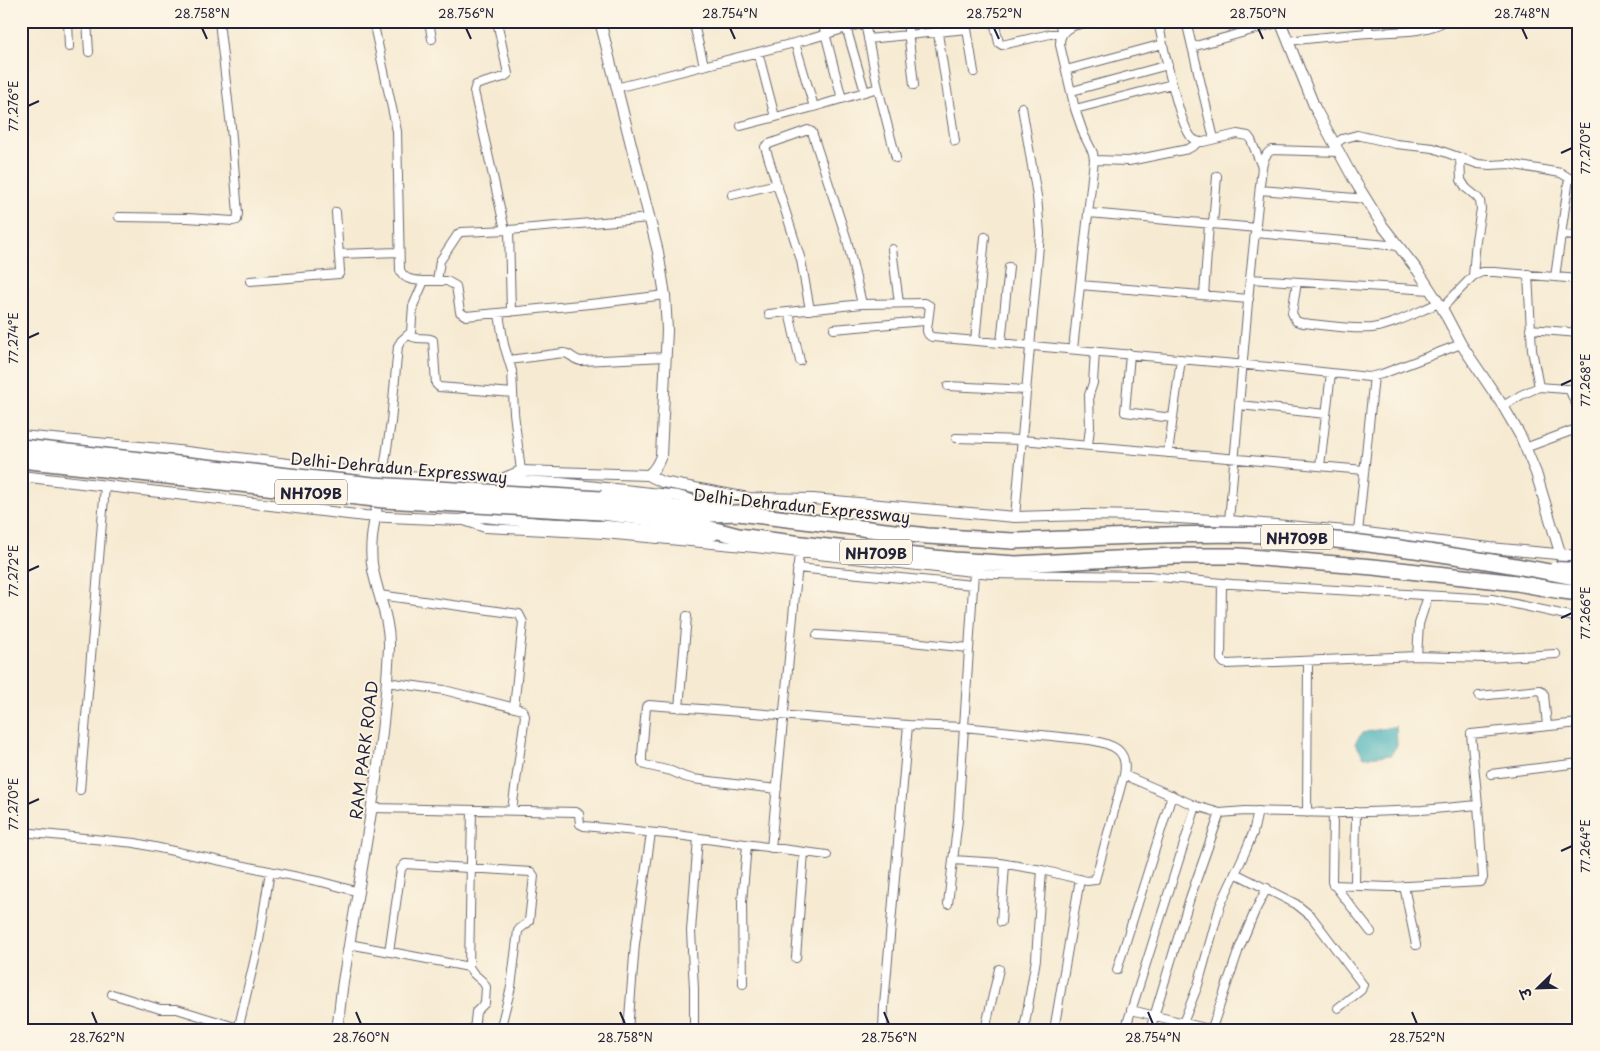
<svg xmlns="http://www.w3.org/2000/svg" width="1600" height="1051" font-family="'Playpen Sans','Playpen Sans Deva',sans-serif">
<rect width="100%" height="100%" fill="#fcf5e5"/>
<filter id="ink" filterUnits="userSpaceOnUse"><feTurbulence type="fractalNoise" baseFrequency=".02" numOctaves="2"/><feDisplacementMap in="SourceGraphic" scale="10" xChannelSelector="R" yChannelSelector="G"/><feConvolveMatrix kernelMatrix="1 2 1 2 8 2 1 2 1" color-interpolation-filters="sRGB"/></filter>
<filter id="wash" filterUnits="userSpaceOnUse"><feTurbulence type="fractalNoise" baseFrequency=".0096" numOctaves="4" result="noise"/><feDisplacementMap in="SourceGraphic" scale="20" xChannelSelector="R" yChannelSelector="G"/><feGaussianBlur stdDeviation="1.12" result="paint"/><feColorMatrix in="noise" values="0 0 0 0 0 0 0 0 0 0 0 0 0 0 0 0 0 1.4 0 .05"/><feComposite in="paint" operator="in"/></filter>
<g filter="url(#wash)">
<rect width="100%" height="100%" fill="#f6ead2"/>
<path fill="#40b0ba" stroke="#31697a" d="M1396 726 1397 745 1391 755 1364 757 1355 743 1362 733Z"/>
</g>
<g filter="url(#ink)">
<g fill="none" stroke-linecap="round" stroke-linejoin="round">
<g stroke="#6c6870" stroke-width="10">
<path id="minor" d="M68 21 69 47
M87 21 89 52
M373 21 397 131 400 270C405 281 414 280 424 281L413 306 411 332 401 341 398 346 391 422 383 475
M429 21 432 39
M497 21 508 74 504 77 479 84 476 85 474 91 505 230
M693 21 704 65
M822 21 842 99
M907 21 914 85
M936 21 955 141
M994 21 999 43 1002 45 1050 34H1062L1059 21
M1158 21C1163 44 1178 123 1192 138 1195 141 1198 142 1203 142L1237 134 1248 136 1251 140 1262 167
M1186 21 1214 139
M1367 21 1369 33
M846 27 865 92
M967 29 974 72
M868 39 967 29 966 21
M1288 41C1315 38 1342 35 1369 33 1393 31 1423 34 1445 21
M795 43 814 107
M1192 47 1280 22
M758 52 775 117
M1066 70 1163 44
M616 88 810 39 860 24 866 28 878 88 896 158
M1072 91 1168 65
M1075 109 1172 84
M741 126 814 107 878 88
M1577 129 1579 130
M1335 144 1342 139 1357 135 1396 144 1433 148 1478 164 1490 165 1509 164 1561 173 1569 178 1579 179
M1577 151H1579
M1460 158 1461 180 1466 188 1477 197 1480 201 1481 209 1476 240 1473 276
M1094 160 1129 161 1188 149 1195 145 1197 142
M1260 190 1366 199
M732 195 777 184
M1089 213 1257 228
M119 217 187 218 233 221 237 220 238 214 231 127 219 21
M1213 224 1217 176
M509 230 511 312
M1256 233 1399 246
M1561 235 1569 178
M892 249 899 303
M339 254 399 252
M1528 274 1532 350 1539 387
M1555 277 1561 235 1579 236
M1250 279 1431 290
M250 281 339 274 340 271 336 212
M424 281H447L456 286 460 312 466 316 600 303 665 295
M437 281 440 261 458 234 461 232 509 230 650 218
M1297 282 1292 313 1296 321 1302 323C1325 325 1349 330 1372 328 1394 325 1419 311 1439 303
M1080 285 1249 299
M1204 295 1209 224
M1442 308 1473 276 1482 272H1494L1579 279
M810 310 801 260 765 147 769 144 808 130 812 132 813 135 847 240 862 304
M789 312 800 361
M499 314 504 345 512 371 514 413 521 471
M769 314 862 304 925 303 930 306 928 322
M834 329 924 321 928 322C927 328 925 334 932 337L1293 369 1369 377 1382 374 1461 344
M1530 329 1579 333
M409 335C416 341 425 336 433 340L436 384 439 387 513 393
M975 341 985 237
M1001 343 1009 267
M1073 349 1094 160 1093 153 1084 135 1075 109 1060 45C1059 26 1077 25 1092 21
M1130 354 1125 412 1172 418
M509 360 563 353C571 353 573 360 581 361L666 357
M948 386 1027 390
M1569 389 1579 410
M1239 405 1326 414
M1503 406 1521 395 1539 387 1579 390
M956 438 1022 440 1364 470
M1088 445 1090 427 1089 395 1093 383 1095 351
M1525 448 1579 428
M1168 453 1181 359
M1320 466 1331 373
M1015 517 1040 234 1037 196 1022 107
M464 521 485 528 604 534 755 548 991 574 1149 576 1232 584 1492 599 1579 618
M1229 521 1250 279 1262 167C1264 160 1265 153 1272 150L1340 152
M1358 532 1374 376
M797 568 973 585
M974 572 958 820 953 860 1000 863 1042 870 1036 959 1024 1030
M1222 583 1221 659 1224 663 1227 664 1417 656 1419 624 1428 596
M379 595 519 614 523 622 514 708
M817 635 892 640 969 648
M1417 656 1485 658 1556 654
M386 682 444 690 523 710 525 716 512 810
M1479 696 1540 690 1544 694 1547 726
M679 708 687 616
M1491 774 1579 763
M1124 775 1196 806
M777 789 693 779 685 777 671 771 645 765 642 762V755L646 707 649 705 908 725 964 727 1090 740C1112 744 1129 749 1124 775L1095 880 1087 881 1042 870
M80 790 105 486
M372 808 576 812 579 814 580 824 584 826 677 835 827 855
M472 810 469 967 473 973 483 982 486 987 485 1003 476 1012 474 1030
M1307 813 1308 661
M1333 813 1332 882 1371 932
M32 833 135 843 322 882 359 892
M771 848 799 553
M1235 873 1296 904 1311 916 1363 985 1361 990 1338 1008
M1333 885 1389 887 1481 882 1483 878 1478 805
M1355 885 1356 812
M1404 886 1416 945
M948 904 953 860
M1001 922 1005 864
M349 944 469 967
M389 952 401 869 405 864 531 872 534 876 529 921C526 926 521 926 518 931L511 987 500 1030
M796 958 804 852
M1117 970 1172 795
M743 984 742 902 747 845
M112 994 160 1009H177L238 1028
M1131 1010 1205 1028H1212L1239 949 1255 911 1267 888
M1183 1023 1198 985 1220 906 1246 850 1253 833 1258 811
M238 1030 259 941 270 871
M628 1030 635 944 651 833
M694 1030V989L691 931 698 838
M883 1030 884 1006 908 725
M985 1030 999 969
M1054 1030 1080 879
M1125 1030 1196 806 1220 813 1245 811 1341 813 1422 810 1478 805 1471 734 1579 723
M1150 1030 1190 898 1220 813"/>
</g>
<g stroke="#6c6870" stroke-width="12">
<path id="tertiary" d="M1280 21 1315 108 1353 178 1382 225 1418 271 1442 308 1461 344 1503 406 1521 437 1536 473 1562 559
M21 436 161 449 383 475 560 483 678 496 727 510
M648 475 662 482 748 498 813 499 1015 517 1085 515 1143 516 1229 521 1358 532 1490 548 1579 556
M21 476 365 516 459 520 484 517 541 523 607 526 698 535H714
M502 479 521 471 648 475C655 470 658 464 661 456L667 330 665 295 658 252 600 21
M337 1030C340 1010 341 990 345 970 362 863 384 756 389 647 390 620 378 596 373 570 368 546 375 519 379 495"/>
</g>
<g stroke="#6c6870" stroke-width="18">
<path id="motorway" d="M601 499 655 505 710 514 738 513 927 536 1013 541
M602 512 665 520 715 530 738 536 818 546 954 560 1016 564 1175 556H1238L1373 567 1517 583 1556 590"/>
</g>
<use href="#minor" stroke="#fff" stroke-width="8"/>
<use href="#tertiary" stroke="#fff" stroke-width="10"/>
<use href="#motorway" stroke="#fff" stroke-width="15"/>
<g stroke="#6c6870" stroke-width="15" stroke-linecap="butt">
<path id="primary-bridge" d="M1555 568 1579 569"/>
</g>
<g stroke="#6c6870" stroke-width="18" stroke-linecap="butt">
<path id="motorway-bridge" d="M21 447 373 485 601 499
M21 460 384 500 602 512
M1013 541C1099 538 1185 532 1271 535 1324 537 1377 545 1429 552 1480 560 1529 567 1579 578
M1556 590 1579 593"/>
</g>
<use href="#primary-bridge" stroke="#fff" stroke-width="12"/>
<use href="#motorway-bridge" stroke="#fff" stroke-width="15"/>
</g>
</g>
<path fill="none" stroke="#22223b" stroke-width="2" d="M202 28 207 39M466 28 471 39M730 28 735 39M994 28 999 39M1258 28 1263 39M1522 28 1527 39M28 106 39 101M1561 153 1572 148M28 338 39 333M1561 385 1572 380M28 571 39 566M1561 618 1572 613M28 804 39 799M1561 851 1572 846M92 1012 97 1024M356 1012 361 1024M620 1012 625 1024M884 1012 889 1024M1148 1012 1153 1024M1412 1012 1417 1024"/>
<g text-anchor="middle" dominant-baseline="central" stroke-width="4" stroke-linejoin="round" paint-order="stroke">
<g fill="#fcf5e5" stroke="#63616e" stroke-width="1">
<rect x="275" y="479.5" width="72" height="25" rx="4"/>
<rect x="1261" y="524.5" width="72" height="25" rx="4"/>
<rect x="840" y="539.5" width="72" height="25" rx="4"/>
</g>
<g font-size="15" font-weight="bold" fill="#22223b">
<text x="311" y="492">NH709B</text>
<text x="1297" y="537">NH709B</text>
<text x="876" y="552">NH709B</text>
</g>
<g font-size="16" fill="#22223b" stroke="#fcf5e5">
<text transform="translate(399 467) rotate(5)">Delhi-Dehradun Expressway</text>
<text transform="translate(802 505) rotate(6)">Delhi-Dehradun Expressway</text>
<text transform="translate(363 750) rotate(-83)">RAM PARK ROAD</text>
</g>
</g>
<rect width="1600" height="1051" fill="none" stroke="#fcf5e5" stroke-width="55"/>
<g transform="translate(1538 988) rotate(247)" stroke="#fcf5e5" stroke-width="4" paint-order="stroke">
<path d="M0-4L9 19L0 12L-9 19Z" fill="#22223b"/>
<text y="-8" font-size="14" font-weight="bold" text-anchor="middle" fill="#22223b">उ</text>
</g>
<rect x="28" y="28" width="1544" height="996" fill="none" stroke="#22223b" stroke-width="2"/>
<g font-size="12" text-anchor="middle" fill="#22223b">
<text x="202" y="18">28.758°N</text>
<text x="466" y="18">28.756°N</text>
<text x="730" y="18">28.754°N</text>
<text x="994" y="18">28.752°N</text>
<text x="1258" y="18">28.750°N</text>
<text x="1522" y="18">28.748°N</text>
<text transform="translate(14 106) rotate(-90)" y="4">77.276°E</text>
<text transform="translate(1586 148) rotate(-90)" y="4">77.270°E</text>
<text transform="translate(14 338) rotate(-90)" y="4">77.274°E</text>
<text transform="translate(1586 380) rotate(-90)" y="4">77.268°E</text>
<text transform="translate(14 571) rotate(-90)" y="4">77.272°E</text>
<text transform="translate(1586 613) rotate(-90)" y="4">77.266°E</text>
<text transform="translate(14 804) rotate(-90)" y="4">77.270°E</text>
<text transform="translate(1586 846) rotate(-90)" y="4">77.264°E</text>
<text x="97" y="1042">28.762°N</text>
<text x="361" y="1042">28.760°N</text>
<text x="625" y="1042">28.758°N</text>
<text x="889" y="1042">28.756°N</text>
<text x="1153" y="1042">28.754°N</text>
<text x="1417" y="1042">28.752°N</text>
</g>
</svg>
